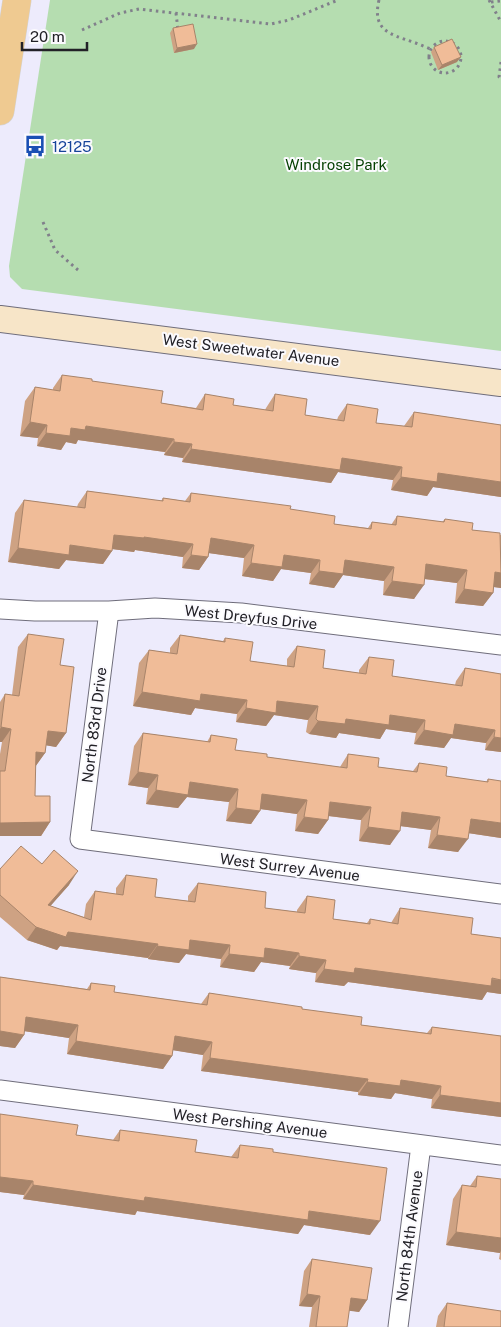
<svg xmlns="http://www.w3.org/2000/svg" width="501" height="1327" font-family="'Public Sans',sans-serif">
<rect width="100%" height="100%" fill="#edebfc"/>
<path fill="#b5ddb0" d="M50 0H501V351L22 289 10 277 9 266Z"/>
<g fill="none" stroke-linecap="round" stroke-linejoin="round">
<g stroke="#6f6d7b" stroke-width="21">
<path id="street" d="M0 609 35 611H109L155 608 241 613 501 645
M109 611 80 839 501 894
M0 1090 501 1155
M398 1327 421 1145"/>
</g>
<g stroke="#6f6d7b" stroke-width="28">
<path id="secondary" d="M0 319 501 383"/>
</g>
<g stroke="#d3d3d4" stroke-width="29">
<path id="primary" d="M0 111 17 0"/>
</g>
<path stroke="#81808b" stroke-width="3" stroke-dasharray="2.5 4" stroke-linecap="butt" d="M379 0C372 30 389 34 413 42 419 44 425 47 431 49
M489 0 501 22
M491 2 501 1
M176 13 178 30
M82 30 120 13 139 9 271 24 289 20 338 0
M429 57a16 16 0 1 1 32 0a16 16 0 1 1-32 0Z
M501 62 499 77 501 78
M43 222 55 250 78 270"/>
<use href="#street" stroke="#fff" stroke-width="19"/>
<use href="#secondary" stroke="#f7e5c8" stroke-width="26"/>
<use href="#primary" stroke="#efca91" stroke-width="28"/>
</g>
<path fill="#cea283" d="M173 28 194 49 174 53 170 33Z
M434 47 457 62 438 70 431 52Z
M62 375 92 381 161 403 196 408 205 394 233 405 265 410 266 408 275 394 305 415 337 420 338 417 347 404 376 423 404 426 414 412 501 425V497L433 487 427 496 391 490 393 480 338 472 331 483 182 462 183 458 164 455 165 452 78 440 76 444 66 442 61 450 37 446 38 438 20 436 25 401 35 387 53 390V388Z
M87 491 161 501 163 498 185 501 191 493 290 509 334 524 368 528 372 522 391 525 397 516 442 522 445 519 472 530 501 535V588L494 587 493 593 483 606 455 603 457 583 424 579 414 599 383 595 384 581 343 575 334 588 309 584 311 573 281 569 273 581 242 576 244 558 209 553 208 557 199 570 182 568 183 557 135 550 134 552 112 549V551L103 564 66 560 59 569 8 562 15 513 24 500 77 507 78 504Z
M28 634 60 665 66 733 56 747 46 745 45 753 35 767V796L50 822 41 836H0V754L2 742H0V702L5 694 12 695 18 647Z
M180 635 223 641 225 638 250 661 287 666V659L297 646 323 668 359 673V670L369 657 392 676 455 685 456 681 465 668 501 674V752L485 750 486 743 451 738 444 748 414 744 416 733 386 729 380 739 339 733 336 738 309 734 306 732 308 720 274 715 266 726 236 722 237 714 195 708 191 715 133 706 139 663 149 650 170 653V648Z
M143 733 207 742 211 735 235 750 267 757 340 767 348 754 378 767 413 771 419 763 446 776 486 782 488 779 501 838 468 833 458 852 428 848 431 830 400 826 390 845 359 841 361 820 328 816V820L318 834 295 831 297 814 261 809 251 824 226 821 229 802 187 797 178 808 146 804 148 788 128 785 134 746Z
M42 864 69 885 50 906 84 917 86 904 95 891 116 894V888L126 875 155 897 188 901V896L198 883 265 908 297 912V910L307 896 333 919 367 923 370 919 391 923 400 908 471 934 501 938V994L487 992 482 1000 348 982 344 986 315 982 316 973 289 969 290 966 261 962 254 972 220 967 221 959 186 954 179 963 148 959V958L60 946 57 950 27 940 0 917V869Z
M0 977 87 989 91 983 114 992 201 1004 209 993 302 1009 361 1025 427 1033 432 1027 501 1036V1117L431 1108 432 1099 395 1093 391 1099 358 1095V1092L201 1071 203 1055 173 1050 172 1056 163 1069 67 1054 69 1038 24 1031V1035L15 1048 0 1046Z
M0 1114 76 1135 113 1140 120 1130 195 1152 231 1157 240 1145 273 1152 370 1235 304 1225 298 1234 137 1211 135 1215 23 1199 24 1195 0 1192Z
M477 1176 501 1179V1260L499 1259 500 1253 446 1245 453 1199 462 1185 470 1186Z
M312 1259 367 1300 359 1312 349 1310 347 1327H309L312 1307 299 1306 304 1271Z
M447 1303 501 1327H436L438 1316Z"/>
<path fill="#a8846a" d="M197 44 194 49 174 53 177 48Z
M461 57 457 62 438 70 442 65Z
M30 422 47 425 38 438 20 436Z
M86 426 174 439 165 452 78 440 76 444 66 442 61 450 37 446 46 433Z
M174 442 192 444 183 458 164 455Z
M191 449 342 458 402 467 393 480 338 472 331 483 182 462Z
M438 473 501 482V497L433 487 427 496 391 490 401 477Z
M114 535 144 537 193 544 183 557 135 550 134 552 105 548Z
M211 538 254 545 244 558 201 552Z
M70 545 112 551 103 564 66 560 59 569 8 562 18 548Z
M191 555 208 557 199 570 182 568Z
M284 555 320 560 311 573 281 569 273 581 242 576 251 563Z
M345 560 394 567 384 581 343 575 334 588 309 584 319 571Z
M426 564 467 570 457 583 417 578Z
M495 572 501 573V588L486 586Z
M392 581 424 585 414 599 383 595Z
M464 589 493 593 483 606 455 603Z
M142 692 201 694 247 700 237 714 195 708 191 715 133 706Z
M277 701 318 706 308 720 274 715 266 726 236 722 246 708Z
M390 715 425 720 416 733 386 729 380 739 339 733 336 738 309 734 318 721 346 719Z
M455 724 495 730 486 743 451 738 444 748 414 744 424 730Z
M1 727 11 729 2 742H0V729Z
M48 731 66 733 56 747 38 744Z
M494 737 501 738V752L485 750Z
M36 752 45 753 35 767Z
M138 772 158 775 148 788 128 785Z
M190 782 238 789 229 802 187 797 178 808 146 804 156 790Z
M262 794 307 800 297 814 253 808Z
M330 802 371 807 361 820 321 815Z
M236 808 260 811 251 824 226 821Z
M402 812 440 817 431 830 392 825Z
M304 817 328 820 318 834 295 831Z
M471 819 501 823V838L461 832Z
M50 822 41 836H0V823Z
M368 827 400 831 390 845 359 841Z
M437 835 468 839 458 852 428 848Z
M78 871 69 885 39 919 48 905Z
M36 927 158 944 148 958 60 946 57 950 27 940Z
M190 940 230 945 221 959 186 954 179 963 148 959 157 946Z
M265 948 299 953 290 966 261 962 254 972 220 967 229 954Z
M299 956 326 960 316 973 289 969Z
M355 968 501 980V994L487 992 482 1000 348 982 344 986 315 982 324 969Z
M26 1017 78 1025 69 1038 17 1030Z
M0 1031 24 1035 15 1048 0 1046Z
M175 1036 212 1042 203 1055 165 1049Z
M76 1041 172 1056 163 1069 67 1054Z
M210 1058 368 1079 358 1092 201 1071Z
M401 1080 441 1086 432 1099 395 1093 391 1099 358 1095 367 1082Z
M440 1095 501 1103V1117L431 1108Z
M0 1177 33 1181 24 1195 0 1192Z
M33 1185 145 1197 309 1211 380 1221 370 1235 304 1225 298 1234 137 1211 135 1215 23 1199Z
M456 1232 501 1238V1251L500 1253 446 1245Z
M307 1294 320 1296 312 1307 299 1306Z
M351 1298 367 1300 359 1312 343 1310Z"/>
<path fill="#f0bc98" stroke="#a8846a" d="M193 24 197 44 177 48 173 28Z
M452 39 461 57 442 65 434 47Z
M62 375 92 379V381L163 391 161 403 203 410 205 394 234 399 233 405 273 411 275 394 307 399 305 415 344 421 347 404 378 409 376 423 412 427 414 412 501 425V482L438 473 437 482 401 477 402 467 342 458 340 470 191 449 192 444 174 442V439L86 426 85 430 71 428 70 436 46 433 47 425 30 422 35 387 60 391Z
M87 491 163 501V498L190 502 191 493 291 506 290 509 335 516 334 524 371 529 372 522 396 525 397 516 444 522 445 519 473 523 472 530 500 533 501 573 495 572 493 593 464 589 467 570 426 564 424 585 392 581 394 567 345 560 343 574 319 571 320 560 284 555 282 567 251 563 254 545 211 538 208 557 191 555 193 544 144 537V538L114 535 112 551 70 545 69 555 18 548 24 500 85 508Z
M28 634 64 639 60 665 74 667 66 733 48 731 45 753 36 752 35 796H50V822L0 823V771H5L11 729 1 727 5 694 19 696Z
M180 635 225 642V638L253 642 250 661 294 667 297 646 325 650 323 668 366 674 369 657 394 660 392 676 462 686 465 668 501 674V738L494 737 495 730 455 724 453 735 424 730 425 720 390 715 389 725 346 719 345 724 318 721 316 719 318 706 277 701 276 713 246 708 247 700 201 694 200 701 142 692 149 650 177 654Z
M143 733 210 742 211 735 237 739 235 750 267 754V757L347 768 348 754 379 758 378 767 417 772 419 763 447 767 446 776 488 782V779L501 781V823L471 819 468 839 437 835 440 817 402 812 400 831 368 827 371 807 330 802 328 820 304 817 307 800 262 794 260 811 236 808 238 789 190 782 188 795 156 790 158 775 138 772Z
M21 846 42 864 54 850 78 871 48 905 91 920 95 891 123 895 126 875 157 879 155 897 195 902 198 883 266 892 265 908 305 913 307 896 335 900 333 919 370 924V919L398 924 400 908 473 918 471 934 501 938V980L492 978 491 986 355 968 354 973 324 969 326 960 299 956V953L265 948 264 958 229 954 230 945 190 940 189 950 157 946 158 944 68 932 66 937 36 927 0 895V869Z
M0 977 90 990 91 983 115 986 114 992 207 1005 209 993 302 1007V1009L362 1017 361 1025 431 1034 432 1027 501 1036V1103L440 1095 441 1086 401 1080 400 1086 367 1082 368 1079 210 1058 212 1042 175 1036 172 1056 76 1041 78 1025 26 1017 24 1035 0 1031Z
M0 1114 78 1125 76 1135 119 1141 120 1130 197 1140 195 1152 238 1158 240 1145 273 1149V1152L387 1168 380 1221 309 1211 308 1220 145 1197 144 1201 33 1185V1181L0 1177Z
M477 1176 501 1179V1238L456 1232 462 1185 476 1187Z
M312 1259 372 1268 367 1300 351 1298 347 1327H316L320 1296 307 1294Z
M447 1303 501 1311V1327H444Z"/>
<defs>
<g id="bus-bare" transform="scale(1.725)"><path d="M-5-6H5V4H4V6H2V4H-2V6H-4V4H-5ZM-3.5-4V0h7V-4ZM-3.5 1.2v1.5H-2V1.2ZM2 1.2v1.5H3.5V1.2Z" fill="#1a4fb4" stroke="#fbfafe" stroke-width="2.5" paint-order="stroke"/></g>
</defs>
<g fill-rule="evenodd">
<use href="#bus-bare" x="35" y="146"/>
</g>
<g text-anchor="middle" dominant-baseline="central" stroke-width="4" stroke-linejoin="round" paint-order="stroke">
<g font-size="15" fill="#164399" stroke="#fbfafe" text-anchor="start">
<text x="52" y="146">12125</text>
</g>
<g font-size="15" fill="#033f00" stroke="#fbfafe">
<text x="336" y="164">Windrose Park</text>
</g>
<g font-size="15" fill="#222127" stroke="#fbfafe">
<text transform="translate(251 350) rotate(7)">West Sweetwater Avenue</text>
<text transform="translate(251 617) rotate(6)">West Dreyfus Drive</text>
<text transform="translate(94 725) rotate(-83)">North 83rd Drive</text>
<text transform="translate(290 867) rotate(7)">West Surrey Avenue</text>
<text transform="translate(250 1123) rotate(7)">West Pershing Avenue</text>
<text transform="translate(409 1236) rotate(-83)">North 84th Avenue</text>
</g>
</g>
<path d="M22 42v8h65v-8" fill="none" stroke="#222127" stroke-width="2.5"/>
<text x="30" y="42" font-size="15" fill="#222127" stroke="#fbfafe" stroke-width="4" paint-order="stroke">20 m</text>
</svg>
